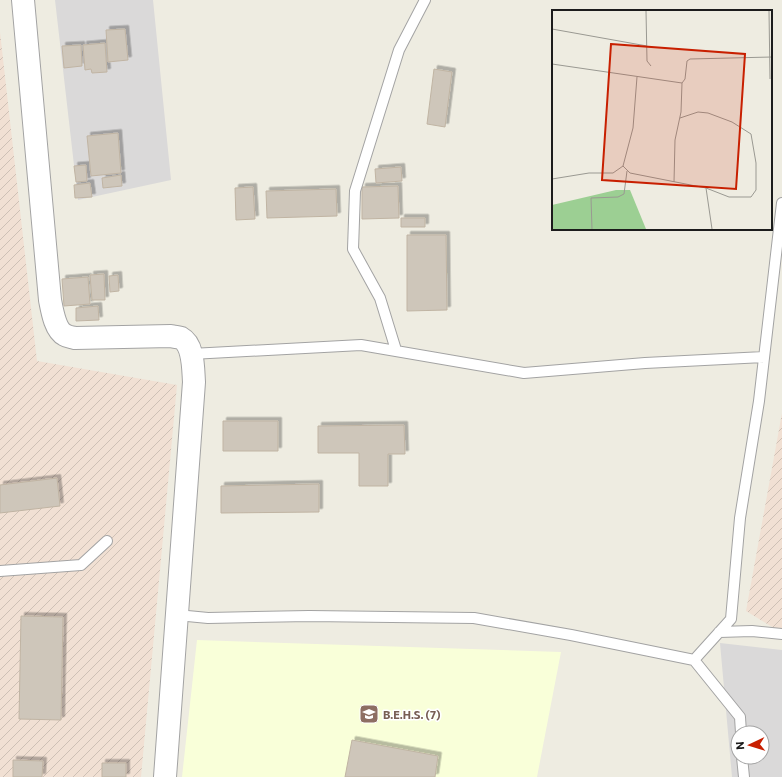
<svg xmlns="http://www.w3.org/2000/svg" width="782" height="777" font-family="Commissioner,sans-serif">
<defs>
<pattern id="military-furrows" width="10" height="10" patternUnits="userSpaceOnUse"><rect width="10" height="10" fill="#f1e0d3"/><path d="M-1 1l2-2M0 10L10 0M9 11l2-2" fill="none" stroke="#cec0b5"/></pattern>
<filter id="shadow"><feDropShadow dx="3.5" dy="-3.5" stdDeviation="0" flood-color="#0004"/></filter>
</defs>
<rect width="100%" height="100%" fill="#eeece1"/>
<path fill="#dad9d9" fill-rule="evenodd" d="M55 0H153L171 180 78 200Z
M720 643 782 650V777H732ZM738 733H762V757H738Z"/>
<path fill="#f9ffd9" d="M197 640 561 652 537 777H182Z"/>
<path fill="url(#military-furrows)" d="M0 32 37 361 177 385 141 777H0Z
M782 413V628L777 630 746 611Z"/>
<path fill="#cec6ba" stroke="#c0b4a3" filter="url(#shadow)" d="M125 29 128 60 108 62 106 30Z
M105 43 107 72 92 73 91 69 85 70 83 45Z
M81 45 82 66 64 68 62 46Z
M434 69 452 72 445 127 427 124Z
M118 133 121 173 91 176 87 136Z
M86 165 87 181 76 182 74 166Z
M401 167 402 181 376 183 375 169Z
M121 175 122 186 103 188 102 178Z
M90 183 92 197 75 198 74 185Z
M398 186 399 218 362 219V187Z
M253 187 255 219 236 220 235 188Z
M336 189 337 216 267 218 266 191Z
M401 218H425V227H401Z
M407 235H446L447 310 407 311Z
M104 274 105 300H92L90 275Z
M118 275 119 291 110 292 109 276Z
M88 277 90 304 64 306 62 279Z
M98 306 99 320 76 321V308Z
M223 421H278V451H223Z
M404 425 405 454H388V486H359V453H318V426Z
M57 478 60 506 0 513V485Z
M319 484V512L221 513V486Z
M21 616 63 617 61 720 19 719Z
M352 740 438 756 435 777H345Z
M13 760 43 761 42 777H13Z
M102 763H126V777H102Z"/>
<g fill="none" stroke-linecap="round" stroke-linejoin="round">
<g stroke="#a3a3a3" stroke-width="12">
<path id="service" d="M396 350 380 298 353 249 355 191 399 50 425 0
M191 354 361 345 524 373 645 363 764 357
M0 571 81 565 107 541
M177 615 208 618 309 616 474 618 571 635 694 660 731 619 740 518 759 401 782 203
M719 632 752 631 782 634
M694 660 740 717 741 733
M742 757 744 777"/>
</g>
<g stroke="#a3a3a3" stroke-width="24">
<path id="tertiary" d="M23 0 50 300C52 310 55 330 65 335 68 337 72 337 75 338L171 336C174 337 178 337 181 338 194 345 193 369 194 382L165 777"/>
</g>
<use href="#service" stroke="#fff" stroke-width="10"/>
<use href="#tertiary" stroke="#fff" stroke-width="22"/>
</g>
<defs>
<g id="school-square" transform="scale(1)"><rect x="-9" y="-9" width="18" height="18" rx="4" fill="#8d6e63" stroke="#fff"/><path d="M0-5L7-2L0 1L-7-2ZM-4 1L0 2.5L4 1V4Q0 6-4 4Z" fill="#fff"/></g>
</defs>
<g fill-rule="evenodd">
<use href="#school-square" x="369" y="714"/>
</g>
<g text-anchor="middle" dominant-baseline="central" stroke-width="3" stroke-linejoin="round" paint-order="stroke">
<g font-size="11" font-weight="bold" fill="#785e54" stroke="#fff" text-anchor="start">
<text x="383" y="714">B.E.H.S. (7)</text>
</g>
</g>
<g transform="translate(552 10)">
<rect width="220" height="220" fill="#eeece1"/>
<path d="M64 180H78L94 219H0V195Z" fill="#9ccf93"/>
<path fill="none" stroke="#9a9992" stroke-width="1" d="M94 1 95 51 99 56M217 1 218 69M0 19 95 36M0 54 130 73 133 69 135 51 138 49 220 47M85 67 81 118 71 156 78 163 154 178 177 187H199L204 180V153L199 124 180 112 156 103 146 102 128 108M0 169 37 163H61L71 156M122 172 123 130 129 102 130 73M154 178 160 219M40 219 39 188 66 187 72 184 75 161"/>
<path fill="#c81f00" fill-opacity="0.15" stroke="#c81f00" stroke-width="2" d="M59 34 193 44 184 179 50 170Z"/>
<rect width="220" height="220" fill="none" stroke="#1c1c1c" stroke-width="2"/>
</g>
<g transform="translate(750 745) rotate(266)"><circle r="19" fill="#ffffff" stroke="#a4a4a4"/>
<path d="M0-3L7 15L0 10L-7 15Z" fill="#c81f00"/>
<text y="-6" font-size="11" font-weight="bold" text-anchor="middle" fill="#1c1c1c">N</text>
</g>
</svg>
